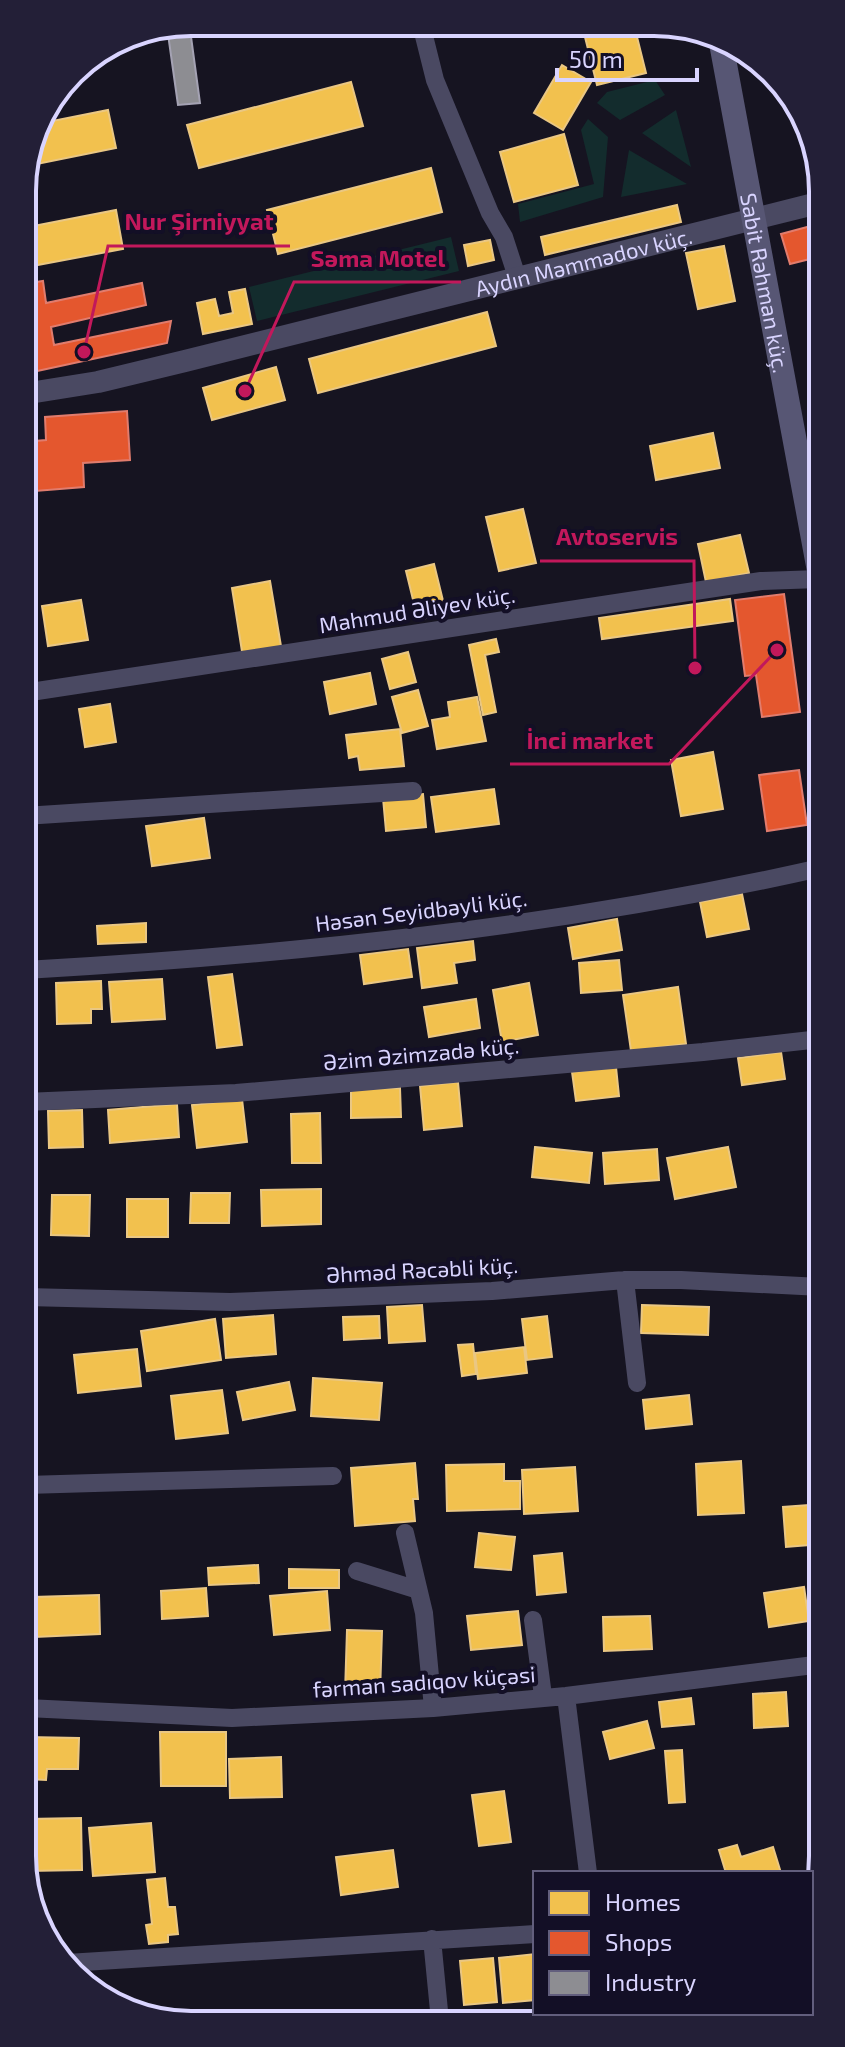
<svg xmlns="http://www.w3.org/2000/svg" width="845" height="2047" font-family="'Exo 2',sans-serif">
<rect width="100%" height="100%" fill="#161421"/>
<path fill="#132c2d" d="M655 80 665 95 620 120 597 103 607 92Z
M676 110 691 167 642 133Z
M588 119 608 137 603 197 520 222 518 204 594 184 581 130Z
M629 150 687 184 621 197Z
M451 237 459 271 257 321 249 287Z"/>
<path fill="#f2c14e" stroke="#eac783" stroke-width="2" d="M582 25H634L646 73 597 85Z
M562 65 591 82 563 130 534 113Z
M351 82 363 126 199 168 187 125Z
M108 110 116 148 27 166 37 124Z
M564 134 578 185 514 202 500 152Z
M431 168 442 212 278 254 267 210Z
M677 205 681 222 545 255 541 237Z
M116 210 123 249 27 267 23 228Z
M490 240 494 260 468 266 464 245Z
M724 246 735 301 698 309 686 253Z
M245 289 252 324 203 334 197 303 215 299 219 316 233 313 229 292Z
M487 312 496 346 318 393 309 359Z
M276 367 285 400 212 420 203 388Z
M713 433 720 468 656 480 650 446Z
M523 509 536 563 499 571 486 517Z
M740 535 749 573 706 582 698 544Z
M434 564 446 613 418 620 406 571Z
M270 581 283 658 244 664 232 588Z
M730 599 733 621 602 639 599 618Z
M81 600 88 640 48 646 42 606Z
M496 639 499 652 485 655 496 712 483 715 469 645Z
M408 652 416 682 390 689 382 659Z
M370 673 376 704 330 714 324 682Z
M418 690 428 726 402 733 392 697Z
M477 697 486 741 437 749 432 720 450 717 448 702Z
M110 704 116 742 85 747 79 709Z
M400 729 404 766 360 770 358 756 349 758 346 735Z
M713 752 723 809 681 816 671 760Z
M494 789 499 824 436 832 431 797Z
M423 794 426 827 386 831 383 798Z
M204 818 210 858 152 866 146 826Z
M742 894 749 929 707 937 700 902Z
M617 919 622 950 573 959 568 928Z
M146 923V942L98 944 97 926Z
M473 941 475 960 454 963 457 983 422 988 417 948Z
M408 949 412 977 364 984 360 955Z
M619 960 622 990 581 993 579 963Z
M232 974 242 1045 217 1048 208 977Z
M162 979 165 1019 112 1022 109 982Z
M101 981 102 1009H91V1023L57 1024 56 983Z
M529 983 538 1035 502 1042 493 990Z
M678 987 686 1044 631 1051 623 995Z
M476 999 480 1028 429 1037 424 1007Z
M781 1052 785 1079 742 1085 738 1058Z
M616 1067 619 1096 576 1101 572 1072Z
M458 1082 462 1126 424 1130 420 1086Z
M400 1088 401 1117 351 1118V1089Z
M242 1099 247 1142 197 1148 192 1105Z
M177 1104 179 1137 110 1143 108 1110Z
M82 1110 83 1147 49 1148 48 1111Z
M320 1113 321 1163H292L291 1114Z
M535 1147 592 1153 589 1183 532 1177Z
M728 1147 736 1187 675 1199 667 1158Z
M657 1149 659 1180 605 1184 603 1153Z
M321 1189V1224L262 1226 261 1190Z
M191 1193H230L229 1223H190Z
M52 1195H90L89 1236 51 1235Z
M127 1199H168V1237H127Z
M422 1305 425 1341 389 1343 387 1307Z
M642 1305 709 1307 708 1335 641 1333Z
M273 1315 276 1354 226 1358 223 1319Z
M379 1316 380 1338 344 1340 343 1317Z
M547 1316 552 1357 527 1360 522 1319Z
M215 1319 221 1360 147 1371 141 1331Z
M473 1344 476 1374 462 1376 458 1345Z
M524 1347 527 1373 478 1379 475 1353Z
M137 1349 141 1386 78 1393 74 1355Z
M313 1378 382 1383 379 1420 311 1416Z
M289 1382 295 1410 243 1420 237 1392Z
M222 1390 228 1433 176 1439 171 1396Z
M689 1395 692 1424 646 1429 643 1400Z
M741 1461 744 1513 698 1515 696 1464Z
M415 1463 418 1499H413L415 1521 355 1526 351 1468Z
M504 1464V1481H520V1509L447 1511 446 1465Z
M575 1467 578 1511 524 1514 522 1470Z
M822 1504V1544L786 1547 783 1507Z
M479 1533 515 1537 511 1570 475 1567Z
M562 1553 566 1592 537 1595 534 1556Z
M258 1565 259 1583 209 1585 208 1568Z
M289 1569 339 1570V1588H289Z
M804 1587 809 1621 769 1627 764 1593Z
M206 1588 208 1616 162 1619 161 1591Z
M327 1591 330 1630 274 1635 270 1596Z
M99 1595 100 1634 35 1637 33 1597Z
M518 1611 522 1645 471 1650 467 1616Z
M650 1616 652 1649 604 1651 603 1617Z
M347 1630 382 1631 380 1694 345 1693Z
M786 1692 788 1726 754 1728 753 1694Z
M691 1698 694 1724 662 1727 659 1702Z
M647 1721 654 1748 610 1759 603 1732Z
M160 1732H226V1786H161Z
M27 1737 79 1738 78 1769H47L46 1780 27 1779Z
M682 1750 685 1802 669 1803 665 1751Z
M281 1757 282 1797 230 1798 229 1759Z
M504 1791 511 1842 479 1846 472 1795Z
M81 1818 82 1870 28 1871 27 1819Z
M151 1823 155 1872 93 1876 89 1828Z
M737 1845 741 1857 773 1847 781 1873H726L719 1850Z
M393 1850 398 1887 341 1895 336 1857Z
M165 1878 168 1907H175L178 1934 168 1935V1942L149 1944 146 1925 152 1924 147 1880Z
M535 1954V2000L503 2003 499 1958Z
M493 1958 497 2002 464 2005 460 1961Z"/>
<path fill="#e4572e" stroke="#e17c6d" stroke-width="2" d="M818 224V280H816L810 259 790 264 781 234Z
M43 281 46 303 142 283 146 305 51 327 54 345 171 321 167 343 28 373 23 324V284Z
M127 411 130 460 83 463 84 487 23 492V442L46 440 45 417Z
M784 594 800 712 762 717 756 675 745 676 735 600Z
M799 770 807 825 767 831 759 775Z"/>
<path fill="#8d8d92" stroke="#a4a2b3" stroke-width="2" d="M189 22 200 103 178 105 167 27Z"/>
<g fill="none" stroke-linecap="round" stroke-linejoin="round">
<path stroke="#4a4962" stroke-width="18" d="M421 24 435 80 490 213 504 237 517 277
M24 693 695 591 761 581 819 579
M24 816 413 791
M25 970C291 955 559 927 820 868
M25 1102 236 1093 703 1052 820 1039
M625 1280 637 1383
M26 1297 230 1302 492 1291 625 1280H681L821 1287
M26 1485 333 1476
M405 1533 424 1613 433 1708
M357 1571 418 1590
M533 1620 543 1696
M566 1696 588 1873
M27 1708 232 1718 433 1708 566 1696 822 1664
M432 1939 440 2021
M67 1963 535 1934
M604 2013 605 2020"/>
<path stroke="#4a4962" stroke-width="22" id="s1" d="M23 394 98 382 185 361 818 203"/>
<path stroke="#575674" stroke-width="24" id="s2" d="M721 43 819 571"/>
</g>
<g text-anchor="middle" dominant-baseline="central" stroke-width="8" stroke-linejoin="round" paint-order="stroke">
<g font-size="22" fill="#d9d4ff" stroke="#130f26">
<text stroke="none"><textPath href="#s1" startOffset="576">Aydın Məmmədov küç.</textPath></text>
<text stroke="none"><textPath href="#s2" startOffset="244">Sabit Rəhman küç.</textPath></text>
<text transform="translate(417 609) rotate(-9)">Mahmud Əliyev küç.</text>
<text transform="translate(421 910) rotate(-7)">Həsən Seyidbəyli küç.</text>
<text transform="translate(421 1053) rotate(-5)">Əzim Əzimzadə küç.</text>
<text transform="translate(422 1269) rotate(-3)">Əhməd Rəcəbli küç.</text>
<text transform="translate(424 1681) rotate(-4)">fərman sadıqov küçəsi</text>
</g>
</g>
<path d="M0 0H845V2047H0ZM191 36H654A155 155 0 0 1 809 191V1856A155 155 0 0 1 654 2011H191A155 155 0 0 1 36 1856V191A155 155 0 0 1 191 36Z" fill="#231f37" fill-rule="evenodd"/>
<path fill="none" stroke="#d9d4ff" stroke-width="4" d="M191 36H654A155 155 0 0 1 809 191V1856A155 155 0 0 1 654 2011H191A155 155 0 0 1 36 1856V191A155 155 0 0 1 191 36Z"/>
<path fill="none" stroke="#c2185b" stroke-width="3" d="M84 352L108 246H290M245 391L294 282H461M695 668L694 561H540M777 650L669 764H510"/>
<g fill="#c2185b" stroke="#130f26" stroke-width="3">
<circle cx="84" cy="352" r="8"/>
<circle cx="245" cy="391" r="8"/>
<circle cx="695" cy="668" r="8"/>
<circle cx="777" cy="650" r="8"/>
</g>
<g font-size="24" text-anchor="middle" font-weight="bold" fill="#c2185b" stroke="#130f26" stroke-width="8" stroke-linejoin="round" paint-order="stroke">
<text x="199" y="230">Nur Şirniyyat</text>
<text x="378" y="267">Səma Motel</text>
<text x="617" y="545">Avtoservis</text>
<text x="590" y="749">İnci market</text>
</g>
<rect x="533" y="1871" width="280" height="144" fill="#130f26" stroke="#625e7d" stroke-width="2"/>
<rect x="549" y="1891" width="40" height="24" fill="#f2c14e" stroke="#625e7d" stroke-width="2"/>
<text x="605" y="1911" font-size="24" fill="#d9d4ff">Homes</text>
<rect x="549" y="1931" width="40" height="24" fill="#e4572e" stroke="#625e7d" stroke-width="2"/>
<text x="605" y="1951" font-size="24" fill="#d9d4ff">Shops</text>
<rect x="549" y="1971" width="40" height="24" fill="#8d8d92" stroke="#625e7d" stroke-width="2"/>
<text x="605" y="1991" font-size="24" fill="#d9d4ff">Industry</text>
<path d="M557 68v12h140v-12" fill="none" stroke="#d9d4ff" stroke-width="4"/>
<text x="569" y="68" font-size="24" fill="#d9d4ff" stroke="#130f26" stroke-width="6" paint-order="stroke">50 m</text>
</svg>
